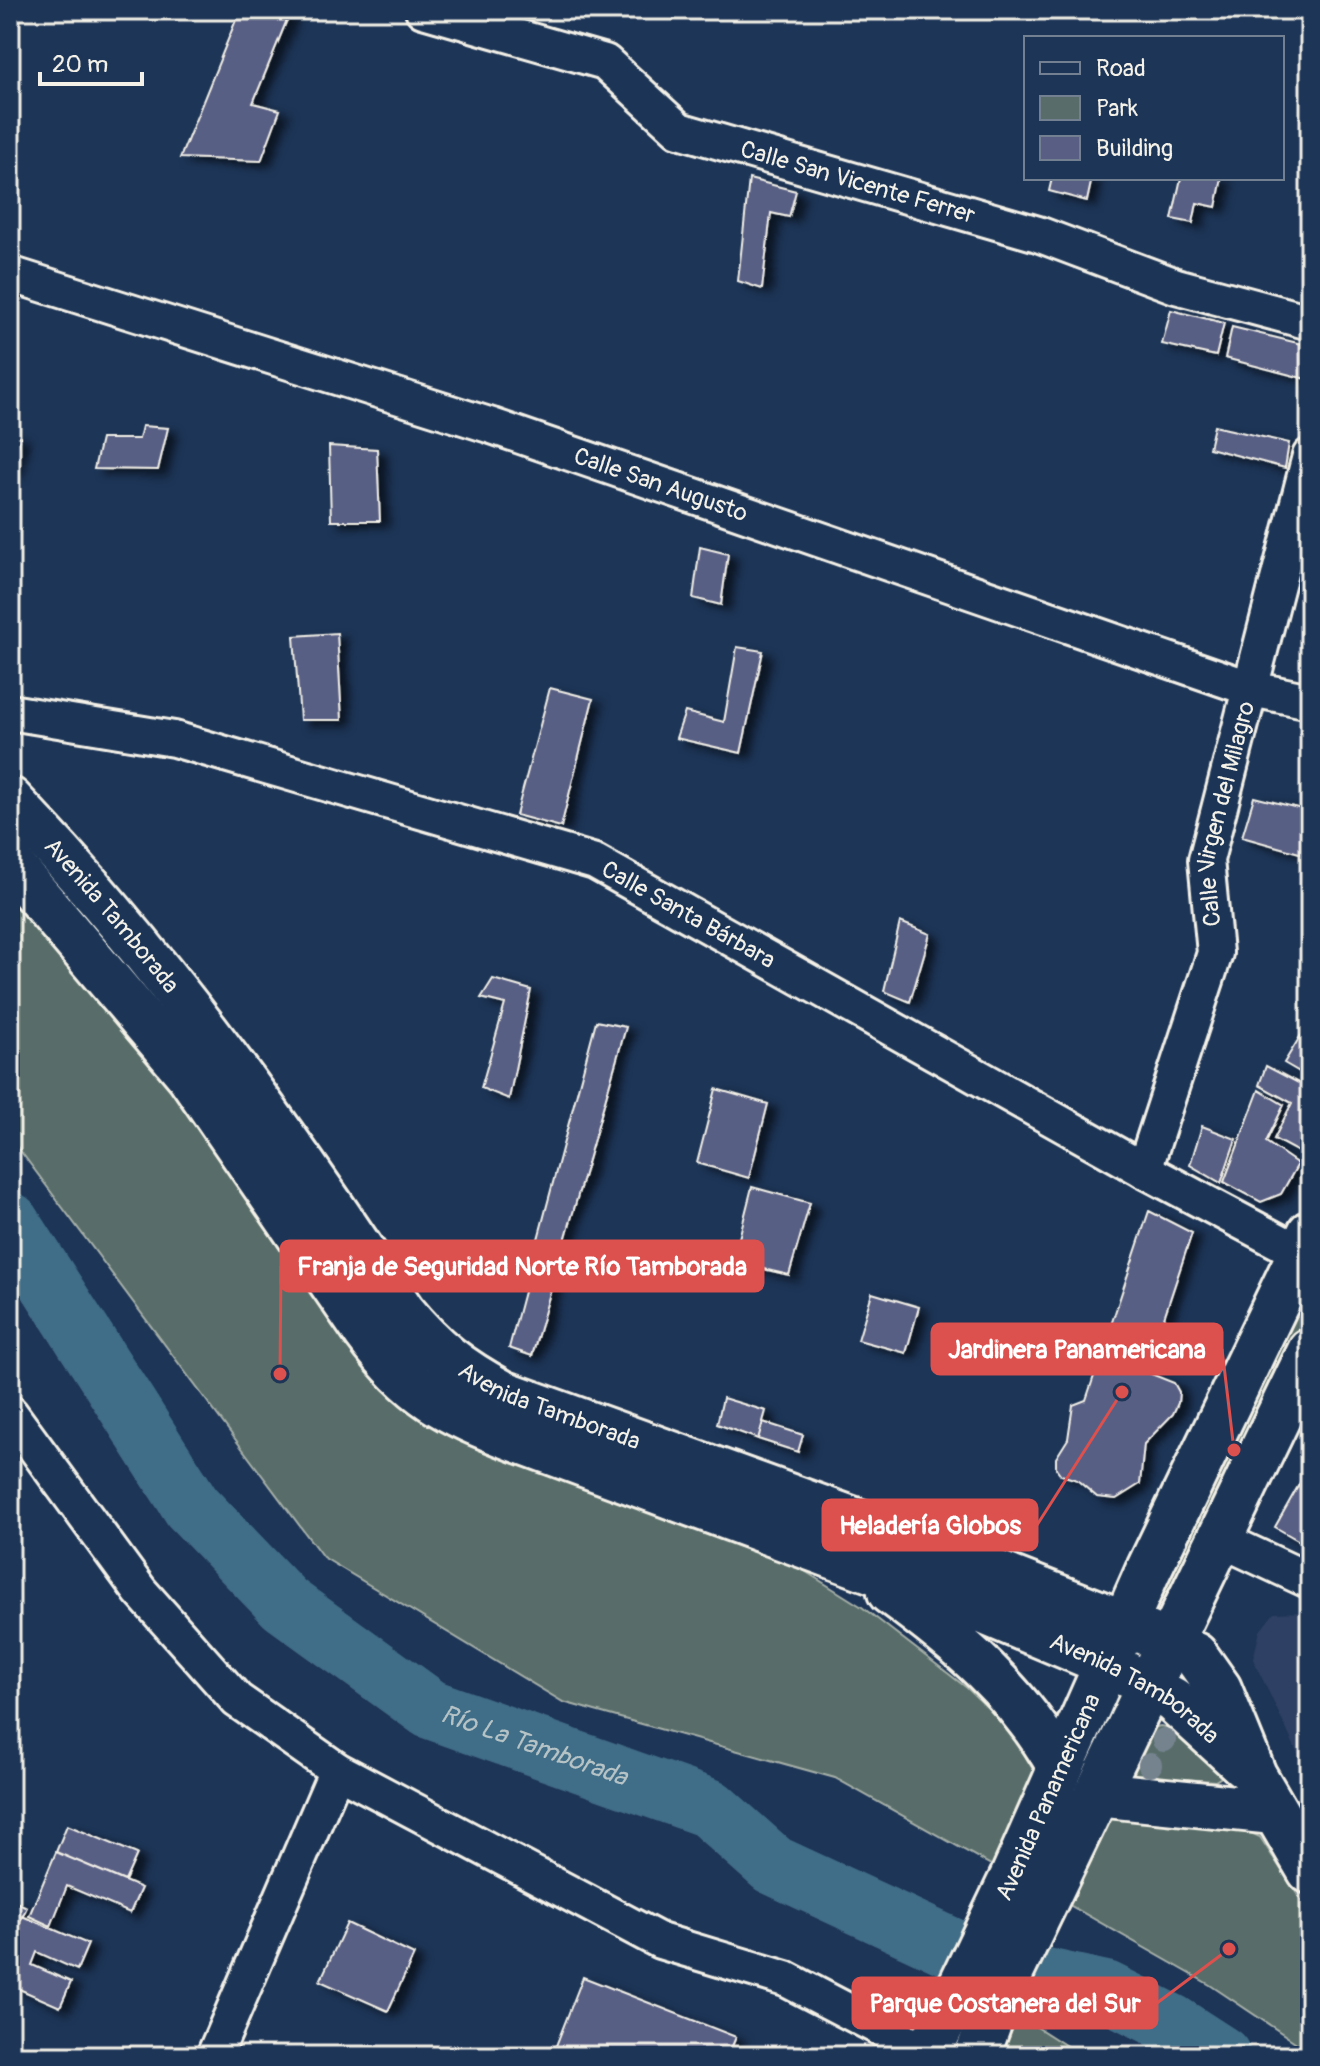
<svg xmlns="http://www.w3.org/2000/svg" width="1320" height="2066" font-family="Pangolin,sans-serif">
<defs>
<filter id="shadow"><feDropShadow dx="9" dy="5" stdDeviation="4" flood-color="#0009"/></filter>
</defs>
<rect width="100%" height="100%" fill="#1d3557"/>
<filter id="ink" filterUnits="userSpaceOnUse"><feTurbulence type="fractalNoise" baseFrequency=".0125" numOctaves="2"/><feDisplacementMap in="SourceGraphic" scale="16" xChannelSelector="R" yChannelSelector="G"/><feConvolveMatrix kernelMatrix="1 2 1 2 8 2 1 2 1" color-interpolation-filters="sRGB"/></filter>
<g filter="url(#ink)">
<path fill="#2f4164" d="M1305 1612 1310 1614V1779L1253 1659 1260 1631 1274 1613Z"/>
<path fill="#586d69" stroke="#a6afa8" stroke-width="2" d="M10 892 167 1081 287 1246 862 1607 967 1688 993 1713 1017 1742 1038 1778 993 1866 835 1778 563 1702 323 1557 10 1137Z
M1310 1283V1306L1170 1600 1157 1593Z
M1160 1726 1171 1728 1223 1770 1220 1778 1215 1781 1130 1776 1153 1728Z
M1111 1813 1239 1828 1260 1837 1310 1914V2052L1210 1985 1066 1903Z
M1015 2013 1082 2056H1003Z"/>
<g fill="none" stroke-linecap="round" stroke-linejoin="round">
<path stroke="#416d87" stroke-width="60" id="s1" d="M10 1222 192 1507 285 1604 430 1709 709 1808 773 1865 991 1966 1106 1991 1170 2023 1221 2056"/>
</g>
<path fill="#585e84" stroke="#f4f1e8" stroke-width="2" filter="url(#shadow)" d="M240 10H291L253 103 280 110 261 161 180 158Z
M1052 178H1092L1087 201 1049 191Z
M1181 178H1222L1216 207 1197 203 1193 223 1172 219Z
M749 179 796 191 789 217 771 213 762 289 738 281Z
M1171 310 1224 323 1216 356 1162 344Z
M1232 327 1310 346 1306 379 1225 358Z
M142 426 168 428 158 470 94 469 101 439H139Z
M1214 426 1289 443 1285 468 1209 448Z
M10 433 20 437 13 471H10Z
M329 446 377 449 380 521H331Z
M700 547 728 554 721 605 693 598Z
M337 633 342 720H300L294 636Z
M737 647 763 651 741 753 676 738 685 712 724 722Z
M550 688 593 699 561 827 516 815Z
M1254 797 1310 811V856L1242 837Z
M900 922 930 934 910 1002 884 991Z
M493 979 531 990 509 1099 481 1088 505 1004 481 998Z
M596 1021 626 1027 532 1356 509 1348Z
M1301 1035 1310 1040V1078L1284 1063Z
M1266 1066 1310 1089V1132L1298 1152 1274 1139 1292 1103 1259 1085Z
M716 1089 768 1104 749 1178 697 1163Z
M1259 1090 1284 1105 1266 1142 1298 1164 1281 1194 1261 1202 1224 1182Z
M1202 1126 1236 1139 1221 1183 1190 1165Z
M752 1187 810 1203 789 1275 733 1262Z
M1149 1211 1192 1233 1146 1372 1174 1383 1179 1392 1178 1403 1173 1414 1144 1444 1140 1484 1116 1499 1097 1497 1077 1480 1061 1475 1056 1468V1458L1068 1439 1073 1405 1086 1400Z
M872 1293 919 1307 906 1353 858 1340Z
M723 1398 766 1411 758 1439 717 1424Z
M763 1422 803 1435 798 1452 758 1439Z
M1310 1465V1547L1275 1527Z
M67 1825 137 1854 125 1881 56 1852Z
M56 1852 141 1888 130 1913 67 1886 51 1926 29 1916Z
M10 1899 27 1907 10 1943Z
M22 1916 88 1944 77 1970 37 1952 32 1965 71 1982 60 2007 10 1985V1943Z
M347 1923 414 1955 388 2011 320 1981Z
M583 1977 736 2037 728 2056H552Z"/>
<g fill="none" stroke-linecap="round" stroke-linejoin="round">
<g stroke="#f4f1e8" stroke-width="40">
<g id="street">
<path id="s2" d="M423 10 605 62 679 130 1038 234 1176 286 1310 322"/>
<path id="s3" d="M10 274 492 426 1252 689 1310 701"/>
<path id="s4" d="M10 712 174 739 595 862 1144 1170 1310 1258"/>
<path id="s5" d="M1144 1170 1215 953 1206 860 1310 456"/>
<path d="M10 1413 140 1591 237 1700 337 1770 660 1941 786 1979 928 2053"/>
<path d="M1220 1539 1310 1581"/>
<path d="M214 2056 337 1770"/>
</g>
</g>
<g stroke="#f4f1e8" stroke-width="50">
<g id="primary">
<path id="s6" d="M10 800C160 956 283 1131 402 1311 434 1350 459 1369 503 1393L948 1554 1124 1623 1195 1655 1219 1689 1254 1775 1310 1871"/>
<path id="s7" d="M10 863 189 1075 367 1334C412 1395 446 1412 516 1439L982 1611 1106 1663 1173 1700 1244 1765"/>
<path d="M890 1592C959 1642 1018 1692 1060 1767"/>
<path d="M1097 1794 1274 1812"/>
<path id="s8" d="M927 2056 1013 1876 1147 1573 1310 1233"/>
<path d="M977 2056 996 2004 1310 1351"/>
</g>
</g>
<use href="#street" stroke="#1d3557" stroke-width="34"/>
<use href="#primary" stroke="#1d3557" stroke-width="44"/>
</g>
<g fill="#75838f">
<circle cx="1164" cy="1740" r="12"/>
<circle cx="1150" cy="1765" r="12"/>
</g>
</g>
<g text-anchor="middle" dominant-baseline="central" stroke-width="8" stroke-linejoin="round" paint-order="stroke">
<g font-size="24" fill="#f4f1e8" stroke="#1d3557">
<text stroke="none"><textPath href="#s2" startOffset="476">Calle San Vicente Ferrer</textPath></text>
<text stroke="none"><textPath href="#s3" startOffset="684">Calle San Augusto</textPath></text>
<text stroke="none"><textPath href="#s5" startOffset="370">Calle Virgen del Milagro</textPath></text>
<text stroke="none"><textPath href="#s4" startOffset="712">Calle Santa Bárbara</textPath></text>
<text stroke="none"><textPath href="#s6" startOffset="154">Avenida Tamborada</textPath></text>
<text stroke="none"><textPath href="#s6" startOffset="824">Avenida Tamborada</textPath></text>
<text stroke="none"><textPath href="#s7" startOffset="1446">Avenida Tamborada</textPath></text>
<text stroke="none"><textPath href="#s8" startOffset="286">Avenida Panamericana</textPath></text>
</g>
<g font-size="26" font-style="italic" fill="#b5c3c6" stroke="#1d3557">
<text stroke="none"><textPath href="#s1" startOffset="762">Río La Tamborada</textPath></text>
</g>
</g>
<path fill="none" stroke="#dc504e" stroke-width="3" d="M280 1374L281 1266M1234 1450L1222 1349M1122 1392L1037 1525M1229 1949L1157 2003"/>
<g fill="#dc504e" stroke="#1d3557" stroke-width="3">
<circle cx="280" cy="1374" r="8"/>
<circle cx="1234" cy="1450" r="8"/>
<circle cx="1122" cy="1392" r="8"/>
<circle cx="1229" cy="1949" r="8"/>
</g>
<g fill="#dc504e" stroke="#dc504e" stroke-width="3">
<rect x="281" y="1241" width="482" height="50" rx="8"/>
<rect x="932" y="1324" width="290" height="50" rx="8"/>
<rect x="823" y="1500" width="214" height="50" rx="8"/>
<rect x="853" y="1978" width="304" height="50" rx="8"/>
</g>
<g font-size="26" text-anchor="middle" font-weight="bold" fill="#fff">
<text x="522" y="1275">Franja de Seguridad Norte Río Tamborada</text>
<text x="1077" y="1358">Jardinera Panamericana</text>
<text x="930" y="1534">Heladería Globos</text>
<text x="1005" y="2012">Parque Costanera del Sur</text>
</g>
<rect width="1320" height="2066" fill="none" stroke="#1d3557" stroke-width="40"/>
<rect x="20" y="20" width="1280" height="2026" fill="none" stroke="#f4f1e8" stroke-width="3" filter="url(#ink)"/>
<rect x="1024" y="36" width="260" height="144" fill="#1d3557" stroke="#738091" stroke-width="2"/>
<rect x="1040" y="62" width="40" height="12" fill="#1d3557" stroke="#738091" stroke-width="2"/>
<text x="1096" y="76" font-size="24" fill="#f4f1e8">Road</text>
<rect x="1040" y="96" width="40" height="24" fill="#586d69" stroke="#738091" stroke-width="2"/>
<text x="1096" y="116" font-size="24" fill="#f4f1e8">Park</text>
<rect x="1040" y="136" width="40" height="24" fill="#585e84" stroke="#738091" stroke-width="2"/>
<text x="1096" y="156" font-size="24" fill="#f4f1e8">Building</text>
<path d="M40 72v12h102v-12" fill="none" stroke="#f4f1e8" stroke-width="4"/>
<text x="52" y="72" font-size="24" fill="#f4f1e8" stroke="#1d3557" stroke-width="6" paint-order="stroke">20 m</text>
</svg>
